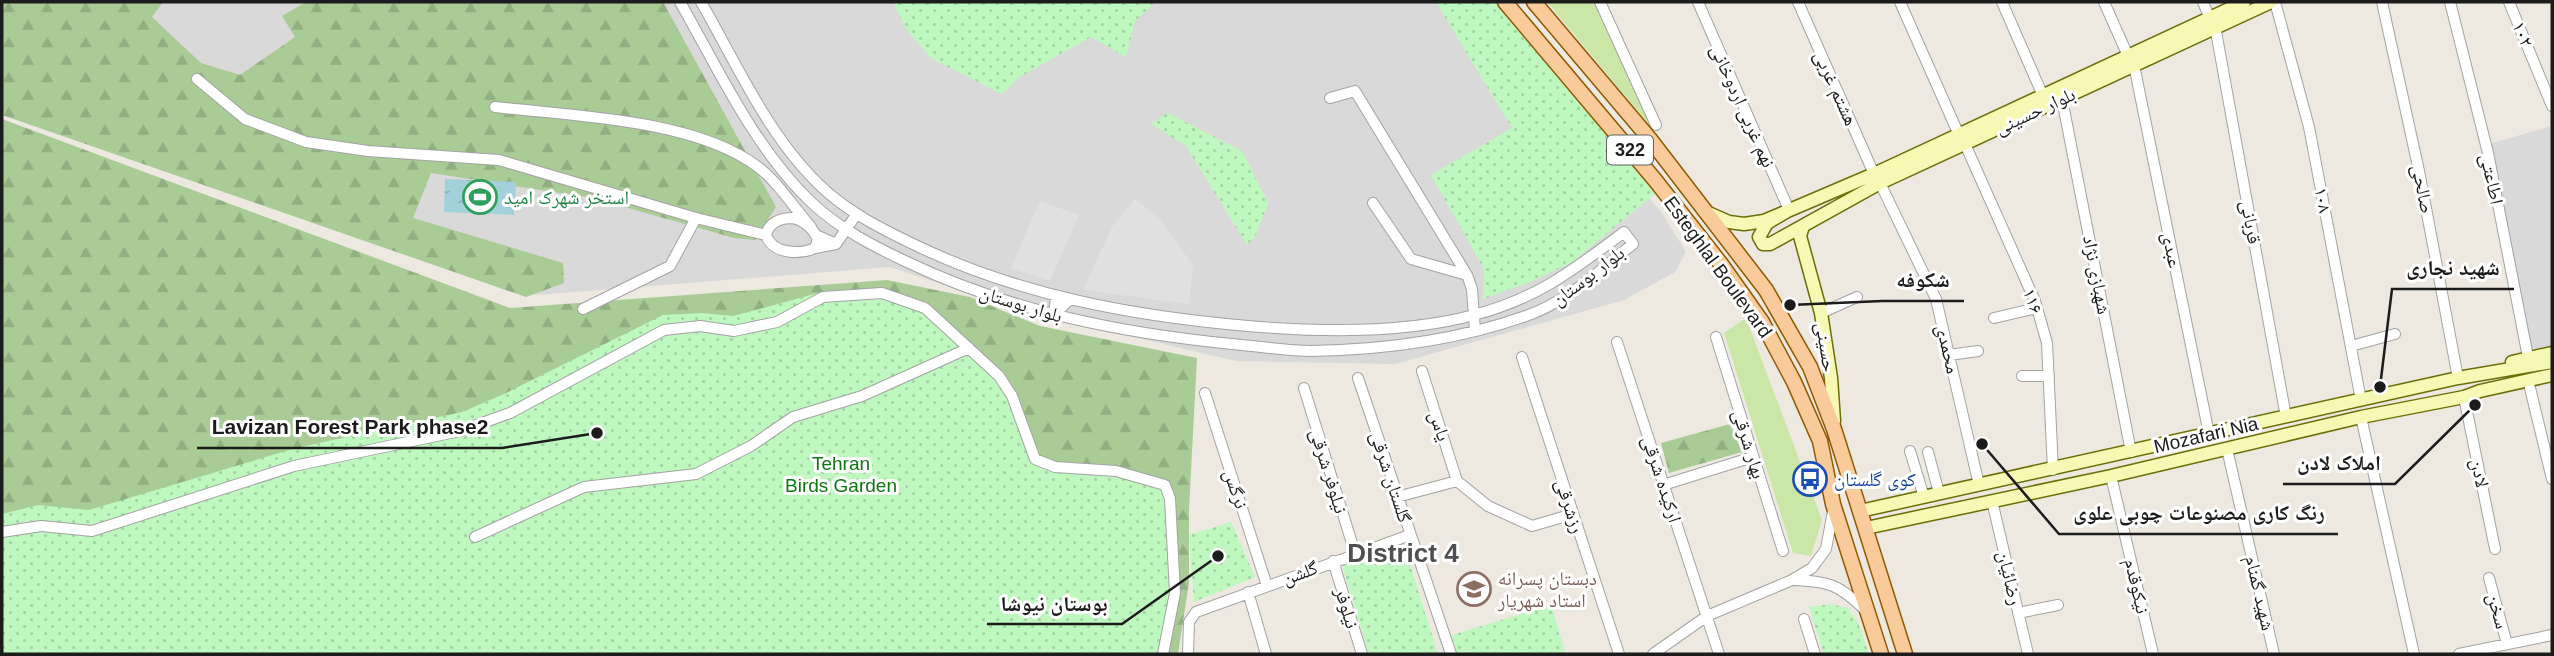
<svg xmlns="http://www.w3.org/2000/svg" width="2554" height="656" font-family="Arial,'Noto Naskh Arabic',sans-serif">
<defs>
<pattern id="forest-firs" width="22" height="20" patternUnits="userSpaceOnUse" patternTransform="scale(1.75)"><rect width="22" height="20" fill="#a9cc96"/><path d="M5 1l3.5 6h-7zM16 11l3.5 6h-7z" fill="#91af81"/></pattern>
<pattern id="park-dots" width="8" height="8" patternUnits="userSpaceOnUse" patternTransform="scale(1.75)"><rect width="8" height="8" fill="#bef8bf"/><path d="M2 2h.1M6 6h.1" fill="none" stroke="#a3d4a4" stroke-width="1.8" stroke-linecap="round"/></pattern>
<pattern id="water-ripples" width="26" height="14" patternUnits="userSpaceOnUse" patternTransform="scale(1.75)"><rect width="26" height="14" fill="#a2d1db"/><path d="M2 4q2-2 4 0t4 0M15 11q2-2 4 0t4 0" fill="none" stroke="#8bb3bb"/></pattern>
</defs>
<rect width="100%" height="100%" fill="#ede9e1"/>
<path fill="#dad9d9" d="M2 2H1486L1662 213 1686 252 1675 272 1624 300 1395 364 1236 361 1026 312 890 267 537 295 141 157Z
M2552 126V353L2525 359 2489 144Z"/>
<path fill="#cae7a7" d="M1547 2H1595L1651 127Z
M1746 318 1822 520 1811 556 1793 553 1724 333Z"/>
<path fill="url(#forest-firs)" d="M2 2H163L152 17 201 63 240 75 295 37 282 16 306 2H663L776 207 755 240 734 238 593 198 431 173 413 218 563 263 564 283 526 297 2 115Z
M2 119 510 308 887 280 970 297 1040 326 1197 358 1189 509V583L1178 654H2Z
M1730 424 1742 452 1669 473 1661 443Z"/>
<path fill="url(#park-dots)" d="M893 2H1156L1135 21 1126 57 1091 37 1018 78 1002 94 932 59 906 29Z
M1436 2H1496L1656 193 1572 262 1532 281 1483 299 1484 269 1431 175 1512 128Z
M1167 113 1242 151 1268 203 1256 235 1247 245 1186 146 1151 124Z
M881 288 928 304 1007 377 1038 455 1056 463 1117 466 1168 481 1173 498 1179 593 1165 654H2V514L38 505 89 510 296 448 462 412 504 394 663 315 702 313 733 316 822 292Z
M1231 522 1255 577 1194 602 1189 535Z
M1403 542 1438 654H1369L1341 562Z
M1831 604 1848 608 1858 623 1869 654H1824L1809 607Z
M1551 605 1566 654H1457L1452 635Z"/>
<path fill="#e0e0e0" d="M1135 199 1158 217 1193 265 1189 304 1083 290 1112 227Z
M1040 201 1079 215 1050 281 1011 268Z"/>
<path fill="url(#water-ripples)" d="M445 179 516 182 514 215 444 212Z"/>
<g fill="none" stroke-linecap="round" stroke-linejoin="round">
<g stroke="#a3a3a3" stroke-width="12">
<path id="minor" d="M680 2C719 70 754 148 812 203 840 229 873 246 907 262 1010 311 1120 333 1232 344 1258 346 1285 351 1311 351 1383 350 1458 340 1526 316 1567 302 1600 270 1633 244L1624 232C1572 271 1538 298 1474 315 1403 334 1320 332 1248 326 1132 316 1018 295 913 244 882 229 852 214 826 191 770 141 738 66 701 2
M1600 2 1656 125
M1698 2 1789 210
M1798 2 1874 174
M1900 2 1959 135
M2002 2 2043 96
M2104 2 2128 56
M2203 2 2209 17
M2275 2 2309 127 2361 400
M2382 2 2419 171 2458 378
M2450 2 2488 153 2528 357
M2509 2 2552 106
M2215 26 2286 417
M2134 65 2209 434
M197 79 245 119 306 142 368 151 499 160 696 218 766 235
M1330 98 1355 91 1467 275 1472 289 1475 331
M2062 99 2131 452
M495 107C573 116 695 119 758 167 778 182 794 208 811 227
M1965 144 2035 301 2047 343 2053 470
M1880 183 1936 299 1979 485
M1373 203 1411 259 1467 275
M793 218C805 221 813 228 818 239L815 248C800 255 772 254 766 235 769 222 781 218 793 218Z
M836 244 856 215
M815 248 836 244 816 235
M1056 296 1054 315 1070 299
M583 309 670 266 696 218
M1821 313 1857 297
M1994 318 2037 308
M1716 337 1783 551
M1617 342 1719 654
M2351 346 2395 334
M1949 355 1978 351
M1522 357 1619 654
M1422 371 1457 481
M2022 376H2049
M1358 378 1451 654
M1304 388 1355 553
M2530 388 2552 479
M1205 393 1267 586
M2464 397 2495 549
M2361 417 2414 654
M2227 449 2274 654
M1910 451 1924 497
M1928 452 1939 493
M2111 476 2153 654
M1663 485 1753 457
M1397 497 1457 481 1488 506 1532 526 1573 514
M1992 501 2028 654
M2 532 41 526 92 531 294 466 460 431 510 413 664 330 700 326 734 331 777 322 823 297 882 293 925 308 999 376 1012 396 1035 459 1055 467 1116 471 1165 485 1170 499 1175 593 1163 654
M475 537 584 487 696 474 751 446 793 417 862 396 969 348
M1333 561 1362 654
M2489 578 2507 644
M1793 580C1829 581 1840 585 1866 611
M1248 592 1266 654
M2018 613 2058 605
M1804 619 1815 654
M1188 654 1189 622 1196 612 1410 535
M1653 654 1707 616 1792 580 1812 568 1826 549 1833 511
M2459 654 2552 635"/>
</g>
<g stroke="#6a6f06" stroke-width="15">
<path id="secondary" d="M1789 210 1767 223 1759 237 1763 244H1770L1880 183 2271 2
M1704 211 1729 222 1744 224 1764 221 1874 174 2244 2
M1803 226 1800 236 1821 313 1831 378 1834 421
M2512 362 2552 353
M1860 511 2458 378 2552 362
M1866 528 2111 476 2361 417 2464 397 2480 391 2552 375"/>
</g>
<g stroke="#915a02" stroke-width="17">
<path id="primary" d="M1505 2 1655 180 1721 264 1762 322 1794 382 1820 441 1833 504 1881 654
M1534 2 1649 138 1766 290 1810 367 1834 429 1905 654"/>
</g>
<use href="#minor" stroke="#fff" stroke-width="10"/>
<use href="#secondary" stroke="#f8f8b5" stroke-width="12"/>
<use href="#primary" stroke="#facb9a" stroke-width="14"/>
</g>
<defs>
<g id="stadium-ring" transform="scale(1.75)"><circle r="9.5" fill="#fff" stroke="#2e9e5b" stroke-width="1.5"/><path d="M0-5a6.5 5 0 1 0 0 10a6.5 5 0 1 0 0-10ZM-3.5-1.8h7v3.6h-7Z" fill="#2e9e5b"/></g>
<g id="bus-ring" transform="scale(1.75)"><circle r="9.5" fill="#fff" stroke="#1a4fb4" stroke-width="1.5"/><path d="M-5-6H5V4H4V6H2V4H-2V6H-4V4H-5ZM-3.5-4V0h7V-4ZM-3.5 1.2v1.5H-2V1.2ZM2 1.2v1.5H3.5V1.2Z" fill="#1a4fb4"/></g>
<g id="school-ring" transform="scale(1.75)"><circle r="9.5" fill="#fff" stroke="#8d6e63" stroke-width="1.5"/><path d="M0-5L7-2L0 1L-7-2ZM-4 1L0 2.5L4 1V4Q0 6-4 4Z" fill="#8d6e63"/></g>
</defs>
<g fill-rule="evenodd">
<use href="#stadium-ring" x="480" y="197"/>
<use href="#bus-ring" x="1810" y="479"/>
<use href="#school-ring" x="1474" y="589"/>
</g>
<g text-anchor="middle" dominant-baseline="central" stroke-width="6" stroke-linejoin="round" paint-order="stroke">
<rect fill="#fff" stroke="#606060" stroke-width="2" x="1607" y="135.5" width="46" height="29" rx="5"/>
<g font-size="18" font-weight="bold" fill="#1c1c1c">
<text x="1630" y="150">322</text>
</g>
<g font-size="19" fill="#1c1c1c" stroke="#fff">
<text transform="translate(2523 34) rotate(67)">۱۰۲</text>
<text transform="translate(1836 88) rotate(66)">هشتم غربی</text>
<text transform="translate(1743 106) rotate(66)">نهم غربی اردوخانی</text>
<text transform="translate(2035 111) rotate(-25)">بلوار حسینی</text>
<text transform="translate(2492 179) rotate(78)">اطاعتی</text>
<text transform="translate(2423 189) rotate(79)">صالحی</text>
<text transform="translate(2323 200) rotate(79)">۱۰۸</text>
<text transform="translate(2251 222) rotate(80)">قربانی</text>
<text transform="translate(2172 250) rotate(79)">عبدی</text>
<text transform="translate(1718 267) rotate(54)">Esteghlal Boulevard</text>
<text transform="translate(2097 275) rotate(79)">شهبازی نژاد</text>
<text transform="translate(1588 276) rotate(-37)">بلوار بوستان</text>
<text transform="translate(2033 301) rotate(70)">۱۱۶</text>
<text transform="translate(1021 304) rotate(17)">بلوار بوستان</text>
<text transform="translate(1826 347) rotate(81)">حسینی</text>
<text transform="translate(1948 349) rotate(77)">محمدی</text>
<text transform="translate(1440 426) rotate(72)">یاس</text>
<text transform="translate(2206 435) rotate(-13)">Mozafari Nia</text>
<text transform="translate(1749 444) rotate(73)">بهار شرقی</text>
<text transform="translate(1329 471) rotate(73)">نیلوفر شرقی</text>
<text transform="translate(2480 473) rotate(79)">لادن</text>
<text transform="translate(1391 477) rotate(72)">گلستان شرقی</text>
<text transform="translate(1662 479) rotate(72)">ارکیده شرقی</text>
<text transform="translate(1236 489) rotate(72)">نرگس</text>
<text transform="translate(1570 506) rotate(72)">رزشرقی</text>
<text transform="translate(1300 573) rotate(-20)">گلشن</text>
<text transform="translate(2010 578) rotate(77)">رضائیان</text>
<text transform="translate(2137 586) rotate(77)">نیکوقدم</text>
<text transform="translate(2260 593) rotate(77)">شهید گمنام</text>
<text transform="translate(1347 608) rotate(73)">نیلوفر</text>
<text transform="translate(2498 611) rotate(75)">سخن</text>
</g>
<g font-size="19" fill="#27864d" stroke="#fff" text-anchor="start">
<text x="504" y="197">استخر شهرک امید</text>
</g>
<g font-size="19" fill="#0d7710" stroke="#fff">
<text x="841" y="463">Tehran<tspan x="841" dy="22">Birds Garden</tspan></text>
</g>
<g font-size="19" fill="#164399" stroke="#fff" text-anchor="start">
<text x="1834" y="479">کوی گلستان</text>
</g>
<g font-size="19" fill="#785e54" stroke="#fff" text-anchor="start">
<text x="1498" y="578">دبستان پسرانه<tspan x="1498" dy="22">استاد شهريار</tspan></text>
</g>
<g font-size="26" font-weight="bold" fill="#4f4f4f" stroke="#fff">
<text x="1403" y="553">District 4</text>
</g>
</g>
<path fill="none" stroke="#1c1c1c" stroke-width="2.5" d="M2380 387L2392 289H2514M1790 305L1882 301H1964M597 433L502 448H197M2475 405L2395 484H2283M1982 444L2059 534H2338M1218 556L1122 624H987"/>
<g fill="#1c1c1c" stroke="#fff" stroke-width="2.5">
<circle cx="2380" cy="387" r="7"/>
<circle cx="1790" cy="305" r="7"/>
<circle cx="597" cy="433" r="7"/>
<circle cx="2475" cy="405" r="7"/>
<circle cx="1982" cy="444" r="7"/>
<circle cx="1218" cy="556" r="7"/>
</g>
<g font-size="21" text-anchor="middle" font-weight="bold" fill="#1c1c1c" stroke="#fff" stroke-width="6" stroke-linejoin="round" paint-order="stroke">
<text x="2453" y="275">شهید نجاری</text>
<text x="1923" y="287">شکوفه</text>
<text x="350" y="434">Lavizan Forest Park phase2</text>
<text x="2339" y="470">املاک لادن</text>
<text x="2199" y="520">رنگ کاری مصنوعات چوبی علوی</text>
<text x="1054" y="611">بوستان نیوشا</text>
</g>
<rect width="2554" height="656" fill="none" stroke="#1c1c1c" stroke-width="7"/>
</svg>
